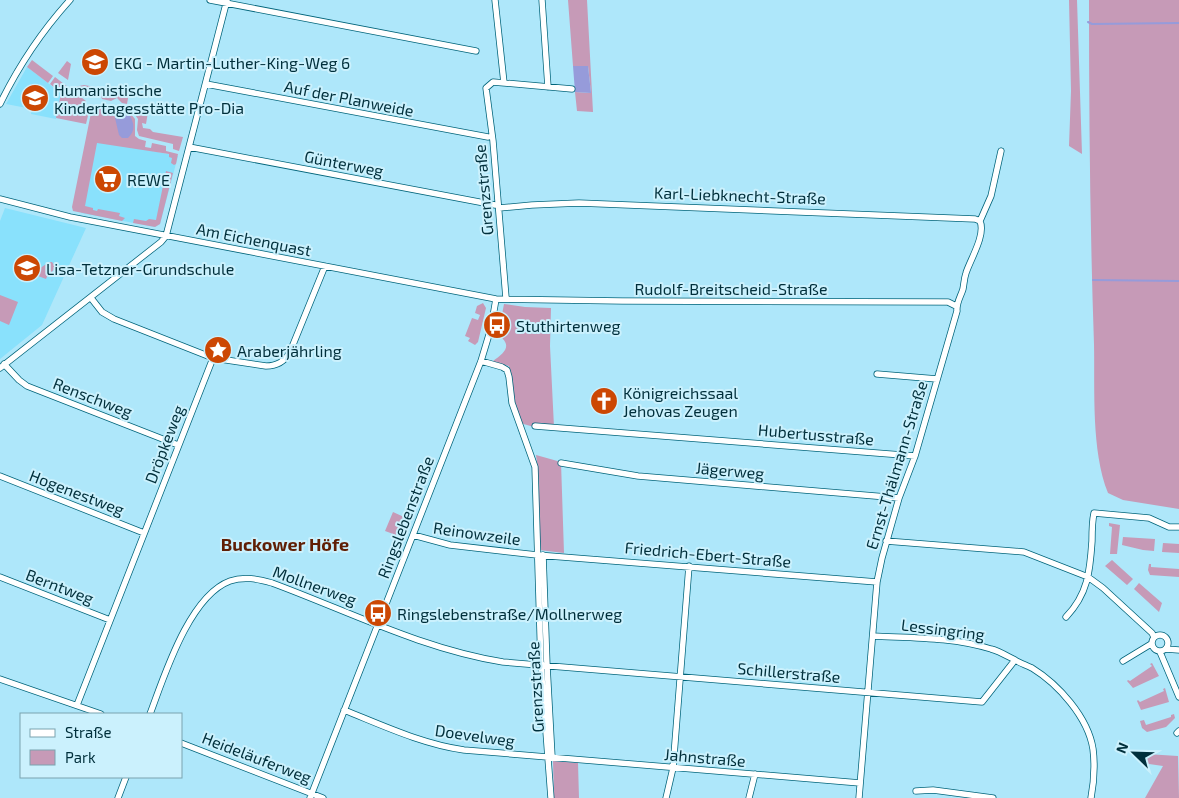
<svg xmlns="http://www.w3.org/2000/svg" width="1179" height="798" font-family="'Exo 2',sans-serif">
<rect width="100%" height="100%" fill="#aee7fa"/>
<path fill="#89e1fc" d="M27 67 61 93 56 119 31 114 32 109 6 104Z
M95 140 178 156 160 224 155 227 81 213Z
M5 208 86 228 42 325 0 359V221Z"/>
<path fill="#c69ab7" d="M568 0H587L593 112 577 111 575 92 591 93 588 66H573Z
M1069 0H1077L1082 154 1069 146 1071 91Z
M1089 0H1179V509L1123 500 1108 493C1091 450 1095 390 1094 344 1090 229 1089 115 1089 0Z
M32 60 53 76 48 83 27 67Z
M67 61 71 64 68 80 58 73Z
M55 77 86 101 85 106 90 107 86 124 56 118 61 93 50 84Z
M84 85 129 93 127 104 122 103 117 98 111 101 102 99 100 94 91 88V95L86 97 74 87Z
M97 106 130 113 135 119V136L139 139 146 141 145 147 151 148 152 143 166 146V151L178 154 176 164 174 165 171 163 172 158 169 157V154L97 143 85 206 93 208V210L97 211 98 209 120 213 119 216 125 218 122 221 73 211 72 207 92 108H96Z
M129 108 148 112 146 124 142 123 143 128 150 129 153 132 183 137 179 151 173 149V144L139 136 137 130 138 119 133 112 129 110Z
M166 171 173 173 160 224 155 227 133 223 134 219 146 221 149 219 156 220Z
M49 262H52L55 266C54 273 48 273 46 279L38 276 39 269Z
M0 295 18 302 9 325 0 321Z
M483 303 486 308 478 342 475 345 468 341 470 338 465 336 472 318 478 320 480 315 475 313 477 306Z
M504 304 525 307 551 308 550 346 554 427H534L520 423 514 406 509 366 495 363 493 361C505 353 513 345 498 335Z
M536 455 561 462 564 553 539 550 538 470Z
M393 512 404 517 396 535 385 531Z
M1109 523 1120 525 1117 554H1110L1112 527 1109 526Z
M1123 537 1155 539 1154 551 1143 550 1122 545Z
M1163 543 1179 544V553L1162 552Z
M1112 560 1133 579 1127 585 1105 566Z
M1149 564H1151V567L1179 569V577L1150 575 1148 570Z
M1139 583 1162 603 1159 612 1134 589Z
M1152 663 1159 676 1133 688 1127 681 1128 680 1130 681 1152 666 1150 664Z
M1165 688 1169 702 1141 710 1137 701 1138 700 1140 702 1164 691 1163 689Z
M1174 714 1175 718 1166 727 1147 732 1142 728 1140 721 1144 720 1146 725 1171 717V715Z
M1141 750H1146V754L1178 756 1179 798H1145L1163 766 1142 763Z
M553 761 578 763 579 798H554Z"/>
<path fill="#969bda" d="M573 66H588L591 93 575 92Z
M119 113 129 114C134 122 136 131 128 138H122L119 135 115 118Z"/>
<g fill="none" stroke-linecap="round" stroke-linejoin="round">
<path stroke="#969bda" stroke-width="2" d="M1088 22 1092 24 1179 23
M1093 280 1179 281"/>
<g stroke="#01647a" stroke-width="7">
<path id="minor" d="M210 0 476 51
M495 0 504 83
M542 0 548 87
M206 84 488 137
M0 104C18 67 42 31 70 0
M189 147 495 205
M0 199 70 217 496 299 622 301 948 302 956 306
M499 208 532 205 579 203 975 219 980 221
M91 298 102 312 114 319 213 358
M506 298 493 141 486 88 493 82 572 89
M481 361 502 367 507 370 509 377 512 403 535 467 541 665 551 798
M4 364 19 380 27 386 178 445
M0 368 161 242 166 236 227 0
M877 374 937 379
M535 426 915 456
M561 463 638 476 899 498
M0 476 144 533
M413 535 450 545 537 555 877 582
M886 541 1024 552 1088 577 1103 588 1152 633 1154 637
M543 555 547 666 552 757
M0 577 110 620
M1066 617C1088 594 1090 571 1092 541 1092 532 1092 522 1094 513L1149 518 1169 527H1179
M1152 643a8 8 0 1 1 16 0a8 8 0 1 1-16 0Z
M873 636C912 638 953 637 991 649 999 651 1007 656 1015 660 1020 663 1026 665 1032 668 1058 684 1088 717 1093 749 1095 765 1094 782 1091 798
M1166 649 1179 650
M1160 652 1179 697
M1123 661 1151 644
M0 679 101 714
M77 705 213 358 266 366C277 366 285 361 290 352L325 266
M344 710C384 726 422 744 464 750L860 783
M150 714C164 677 189 596 230 581 244 576 258 579 272 583 348 611 422 649 503 662L982 702 1015 660
M1177 733 1179 731
M181 743 323 798
M916 791 933 790 993 798
M118 798 126 777
M310 798 481 361 491 328 496 299
M666 798 673 768 689 566
M749 798 755 774
M859 798 877 582 882 558 899 498 915 456 957 311C956 303 961 296 963 289 964 284 964 279 966 273 970 260 986 235 980 221L991 196 1001 151"/>
</g>
<use href="#minor" stroke="#fff" stroke-width="5.5"/>
</g>
<defs>
<g id="school-disc" transform="scale(1.4375)"><circle r="9.5" fill="#cc4703" stroke="#cbf1fd"/><path d="M0-5L7-2L0 1L-7-2ZM-4 1L0 2.5L4 1V4Q0 6-4 4Z" fill="#fff"/></g>
<g id="supermarket-disc" transform="scale(1.4375)"><circle r="9.5" fill="#cc4703" stroke="#cbf1fd"/><path d="M-6-5.5h2.5l.6 2H6L4.5 2H-2.5L-4.4-4H-6ZM-1.5 3.2a1.3 1.3 0 1 0 .1 0ZM3 3.2a1.3 1.3 0 1 0 .1 0Z" fill="#fff"/></g>
<g id="bus-disc" transform="scale(1.4375)"><circle r="9.5" fill="#cc4703" stroke="#cbf1fd"/><path d="M-5-6H5V4H4V6H2V4H-2V6H-4V4H-5ZM-3.5-4V0h7V-4ZM-3.5 1.2v1.5H-2V1.2ZM2 1.2v1.5H3.5V1.2Z" fill="#fff"/></g>
<g id="sight-disc" transform="scale(1.4375)"><circle r="9.5" fill="#cc4703" stroke="#cbf1fd"/><path d="M0-6L1.8-2.2L6-1.7L2.9 1.2L3.7 5.4L0 3.3L-3.7 5.4L-2.9 1.2L-6-1.7L-1.8-2.2Z" fill="#fff"/></g>
<g id="church-disc" transform="scale(1.4375)"><circle r="9.5" fill="#cc4703" stroke="#cbf1fd"/><path d="M-1.2-6h2.4v3.5h3.3v2.4h-3.3V6h-2.4V-.1h-3.3v-2.4h3.3Z" fill="#fff"/></g>
</defs>
<g fill-rule="evenodd">
<use href="#school-disc" x="95" y="62"/>
<use href="#school-disc" x="35" y="98"/>
<use href="#supermarket-disc" x="108" y="179"/>
<use href="#school-disc" x="27" y="268"/>
<use href="#bus-disc" x="497" y="325"/>
<use href="#sight-disc" x="218" y="350"/>
<use href="#church-disc" x="604" y="401"/>
<use href="#bus-disc" x="378" y="613"/>
</g>
<g text-anchor="middle" dominant-baseline="central" stroke-width="4" stroke-linejoin="round" paint-order="stroke">
<g font-size="16" fill="#002f3b" stroke="#cbf1fd" text-anchor="start">
<text x="114" y="62">EKG - Martin-Luther-King-Weg 6</text>
<text x="54" y="89">Humanistische<tspan x="54" dy="18">Kindertagesstätte Pro-Dia</tspan></text>
<text x="127" y="179">REWE</text>
<text x="46" y="268">Lisa-Tetzner-Grundschule</text>
<text x="516" y="325">Stuthirtenweg</text>
<text x="237" y="350">Araberjährling</text>
<text x="623" y="392">Königreichssaal<tspan x="623" dy="18">Jehovas Zeugen</tspan></text>
<text x="397" y="613">Ringslebenstraße/Mollnerweg</text>
</g>
<g font-size="16" fill="#002f3b" stroke="#cbf1fd">
<text transform="translate(349 98) rotate(11)">Auf der Planweide</text>
<text transform="translate(344 163) rotate(11)">Günterweg</text>
<text transform="translate(483 190) rotate(-95)">Grenzstraße</text>
<text transform="translate(740 195) rotate(2)">Karl-Liebknecht-Straße</text>
<text transform="translate(254 239) rotate(11)">Am Eichenquast</text>
<text x="731" y="288">Rudolf-Breitscheid-Straße</text>
<text transform="translate(93 397) rotate(21)">Renschweg</text>
<text transform="translate(816 434) rotate(5)">Hubertusstraße</text>
<text transform="translate(164 444) rotate(-69)">Dröpkeweg</text>
<text transform="translate(896 465) rotate(-73)">Ernst-Thälmann-Straße</text>
<text transform="translate(730 470) rotate(5)">Jägerweg</text>
<text transform="translate(77 492) rotate(21)">Hogenestweg</text>
<text transform="translate(405 517) rotate(-69)">Ringslebenstraße</text>
<text transform="translate(477 533) rotate(8)">Reinowzeile</text>
<text transform="translate(708 554) rotate(5)">Friedrich-Ebert-Straße</text>
<text transform="translate(315 585) rotate(20)">Mollnerweg</text>
<text transform="translate(60 586) rotate(21)">Berntweg</text>
<text transform="translate(943 629) rotate(7)">Lessingring</text>
<text transform="translate(789 672) rotate(5)">Schillerstraße</text>
<text transform="translate(535 687) rotate(-93)">Grenzstraße</text>
<text transform="translate(475 735) rotate(8)">Doevelweg</text>
<text transform="translate(257 757) rotate(21)">Heideläuferweg</text>
<text transform="translate(705 757) rotate(5)">Jahnstraße</text>
</g>
<g font-size="18" font-weight="bold" fill="#601f05" stroke="#cbf1fd">
<text x="285" y="544">Buckower Höfe</text>
</g>
</g>
<rect x="20" y="713" width="162" height="65" fill="#cbf1fd" stroke="#7aa3af"/>
<rect x="30" y="729" width="25" height="8" fill="#ffffff" stroke="#7aa3af"/>
<text x="65" y="738" font-size="15" fill="#002f3b">Straße</text>
<rect x="30" y="750" width="25" height="15" fill="#c69ab7" stroke="#7aa3af"/>
<text x="65" y="763" font-size="15" fill="#002f3b">Park</text>
<g transform="translate(1134 753) rotate(293)" stroke="#cbf1fd" stroke-width="4" paint-order="stroke">
<path d="M0-4L9 19L0 12L-9 19Z" fill="#002f3b"/>
<text y="-8" font-size="14" font-weight="bold" text-anchor="middle" fill="#002f3b">N</text>
</g>
</svg>
